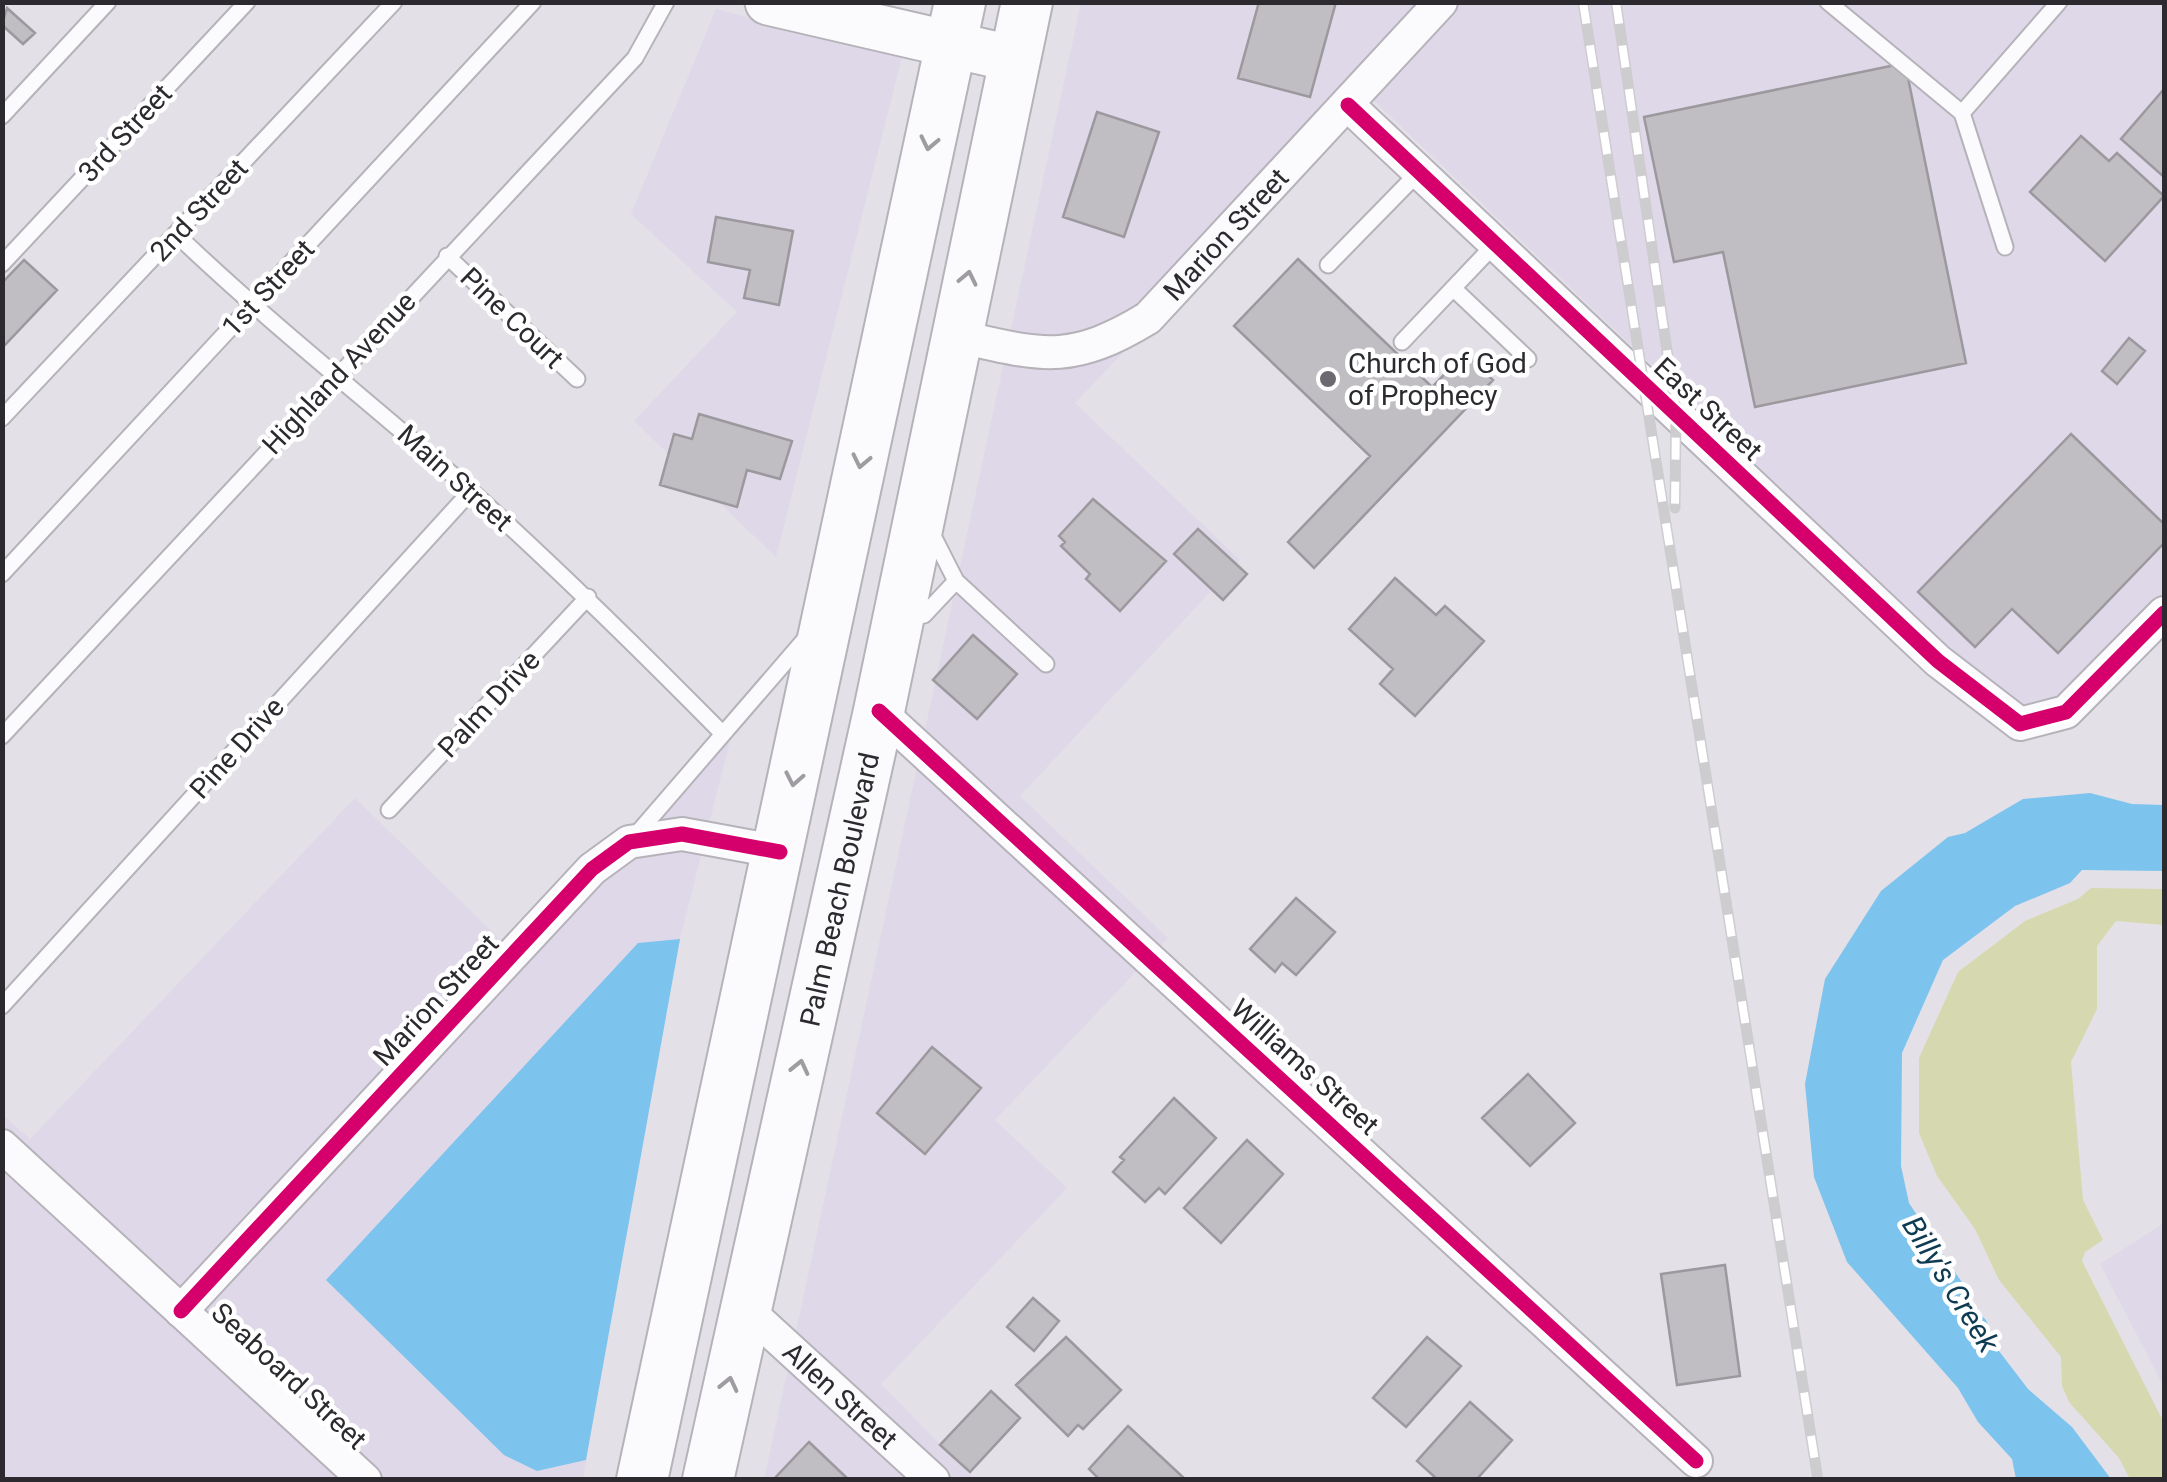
<svg xmlns="http://www.w3.org/2000/svg" width="2167" height="1482" font-family="Roboto,sans-serif">
<rect width="100%" height="100%" fill="#e3e0e8"/>
<path fill="#dfd8e8" d="M1081 3H2164V121L2139 146 2164 170V609L2043 737 1368 95 1075 403 1240 560 1020 796 1168 938 995 1120 1067 1188 881 1384 974 1479 764 1480Z
M716 9 902 57 776 557 634 421 737 312 631 214Z
M734 725 680 939 638 943 537 1471 586 1460 583 1479H3L2 1114 30 1139 355 798 515 954Z
M2164 1223V1387L2100 1264Z"/>
<path fill="#d6d9af" d="M2091 888 2164 889V925L2116 921 2097 946V1009L2071 1062 2083 1200 2103 1240 2085 1252 2082 1261 2164 1423V1479H2130L2119 1458 2069 1402 2062 1386 2061 1357 1999 1280 1975 1229 1937 1176 1919 1133V1058L1958 972 2025 921 2078 899Z"/>
<path fill="#7cc3ed" d="M2090 793 2132 804 2164 805V871L2082 870 2070 883 2015 906 1943 960 1902 1053 1901 1166 1909 1203 1963 1284 1974 1308 1986 1320 1999 1351 2028 1389 2072 1427 2111 1479H2016L2012 1459 1978 1422 1958 1388 1847 1262 1814 1177 1805 1084 1825 979 1881 891 1948 837 1965 833 2023 799Z
M680 939 586 1460 537 1471 504 1455 326 1280 638 943Z"/>
<path fill="#c0bdc3" stroke="#9b989e" stroke-width="2.5" d="M1259 2H1336L1310 97 1238 78Z
M7 8 35 33 23 44 2 25Z
M1905 63 1966 363 1755 407 1723 252 1674 262 1644 117Z
M2164 89V177L2121 139Z
M1097 112 1159 132 1124 237 1063 217Z
M2081 136 2109 161 2117 153 2164 196 2105 261 2030 192Z
M716 217 793 231 779 305 744 298 750 270 708 262Z
M1298 259 1432 387 1465 353 1493 380 1314 568 1288 542 1370 456 1234 326Z
M24 260 57 290 2 348V283Z
M2129 338 2145 351 2117 384 2102 371Z
M699 414 792 441 780 479 747 470 737 507 660 485 674 434 692 439Z
M2071 434 2164 524V543L2058 653 2012 609 1975 647 1918 592Z
M1093 499 1166 561 1120 611 1086 579 1090 574 1061 546 1065 542 1059 536Z
M1198 529 1247 574 1223 600 1174 554Z
M1395 578 1436 615 1445 606 1484 641 1415 716 1380 684 1393 669 1349 629Z
M973 635 1017 674 977 719 933 680Z
M1296 898 1335 932 1296 975 1282 963 1275 972 1250 949Z
M932 1047 981 1088 925 1154 877 1113Z
M1528 1074 1575 1123 1530 1166 1482 1118Z
M1174 1098 1216 1138 1165 1194 1159 1188 1145 1202 1113 1172 1124 1160 1120 1157Z
M1247 1140 1283 1174 1221 1243 1184 1208Z
M1725 1265 1740 1376 1677 1385 1661 1274Z
M1033 1298 1059 1321 1034 1351 1007 1327Z
M1066 1337 1121 1390 1083 1429 1078 1425 1068 1436 1016 1385Z
M1427 1337 1461 1366 1406 1427 1373 1398Z
M991 1391 1020 1418 970 1472 940 1445Z
M1470 1402 1512 1440 1476 1480H1438L1417 1461Z
M1128 1426 1186 1480H1100L1089 1469Z
M809 1442 849 1480H773Z"/>
<g fill="none" stroke-linecap="round" stroke-linejoin="round">
<g stroke="#b5b3b9" stroke-width="19">
<path id="lane" d="M1828 2 1962 113 2005 247
M1962 113 2059 2
M2 116 108 2
M176 234C270 324 372 404 470 490 557 568 640 650 723 734
M447 256 577 379
M2 264 247 2
M1328 265 1419 172
M1453 288 1528 359
M1402 342 1495 244
M2 418 394 2
M2 574 533 2
M956 581 1046 664
M906 618 924 615 956 581 930 530
M2 736 635 58 666 2
M389 810 588 597
M635 836 806 638
M2 1006 471 491"/>
</g>
<g stroke="#b5b3b9" stroke-width="36">
<g id="street">
<path d="M1348 105 1938 661 2020 724 2066 712 2164 613"/>
<path id="s1" d="M956 336C1041 355 1069 366 1148 318L1441 2"/>
<path d="M879 711 1696 1461"/>
<path d="M2 1146 365 1480"/>
<path id="s2" d="M746 1309 933 1480"/>
<path d="M181 1311 592 869 629 842 682 834 780 852"/>
</g>
</g>
<g stroke="#b5b3b9" stroke-width="49">
<path id="secondary" d="M768 2 1014 59"/>
</g>
<g stroke="#b5b3b9" stroke-width="54">
<g id="primary">
<path d="M642 1480 960 2"/>
<path id="s3" d="M708 1480 879 711 1027 2"/>
</g>
</g>
<use href="#lane" stroke="#fbfafc" stroke-width="15"/>
<use href="#street" stroke="#fbfafc" stroke-width="32"/>
<use href="#secondary" stroke="#fbfafc" stroke-width="45"/>
<use href="#primary" stroke="#fbfafc" stroke-width="50"/>
<g stroke="#cdccce" stroke-width="11">
<path id="rail" d="M1583 2 1818 1480
M1616 2 1676 412 1675 508"/>
</g>
<use href="#rail" stroke="#fff" stroke-width="8" stroke-dasharray="22" stroke-linecap="butt"/>
<g stroke="#fff" stroke-width="21">
<path id="cycleway" d="M1348 105 1938 661 2020 724 2066 712 2164 613
M879 711 1696 1461
M181 1311 592 869 629 842 682 834 780 852"/>
</g>
<use href="#cycleway" stroke="#d6006c" stroke-width="15"/>
</g>
<defs><path id="oneway-chevron" d="M-2-3.5L2.5 0L-2 3.5" fill="none" stroke-width="1.6" stroke-linecap="round" stroke-linejoin="round" transform="scale(2.5)"/></defs>
<g stroke="#9e9ca0">
<use href="#oneway-chevron" transform="translate(929 143) rotate(102)"/>
<use href="#oneway-chevron" transform="translate(968 278) rotate(-78)"/>
<use href="#oneway-chevron" transform="translate(861 461) rotate(102)"/>
<use href="#oneway-chevron" transform="translate(794 779) rotate(101)"/>
<use href="#oneway-chevron" transform="translate(800 1067) rotate(-77)"/>
<use href="#oneway-chevron" transform="translate(729 1384) rotate(-77)"/>
</g>
<circle fill="#6c6a70" stroke="#fff" stroke-width="4" cx="1328" cy="379" r="10"/>
<g text-anchor="middle" dominant-baseline="central" stroke-width="9" stroke-linejoin="round" paint-order="stroke">
<g font-size="28" fill="#2c2a2f" stroke="#fff">
<text transform="translate(125 133) rotate(-47)">3rd Street</text>
<text transform="translate(199 210) rotate(-47)">2nd Street</text>
<text stroke="none"><textPath href="#s1" startOffset="315">Marion Street</textPath></text>
<text transform="translate(268 288) rotate(-47)">1st Street</text>
<text transform="translate(512 318) rotate(44)">Pine Court</text>
<text transform="translate(339 373) rotate(-47)">Highland Avenue</text>
<text transform="translate(1708 409) rotate(43)">East Street</text>
<text transform="translate(455 478) rotate(42)">Main Street</text>
<text transform="translate(489 704) rotate(-47)">Palm Drive</text>
<text transform="translate(237 748) rotate(-48)">Pine Drive</text>
<text stroke="none"><textPath href="#s3" startOffset="605">Palm Beach Boulevard</textPath></text>
<text transform="translate(436 1000) rotate(-47)">Marion Street</text>
<text transform="translate(1305 1067) rotate(42)">Williams Street</text>
<text transform="translate(289 1376) rotate(43)">Seaboard Street</text>
<text stroke="none"><textPath href="#s2" startOffset="128">Allen Street</textPath></text>
</g>
<g font-size="28" fill="#2c2a2f" stroke="#fff" text-anchor="start">
<text x="1348" y="363">Church of God<tspan x="1348" dy="32">of Prophecy</tspan></text>
</g>
<g font-size="30" font-style="italic" fill="#0e3b52" stroke="#fff">
<text transform="translate(1951 1284) rotate(58)">Billy's Creek</text>
</g>
</g>
<rect width="2167" height="1482" fill="none" stroke="#2c2a2f" stroke-width="10"/>
</svg>
